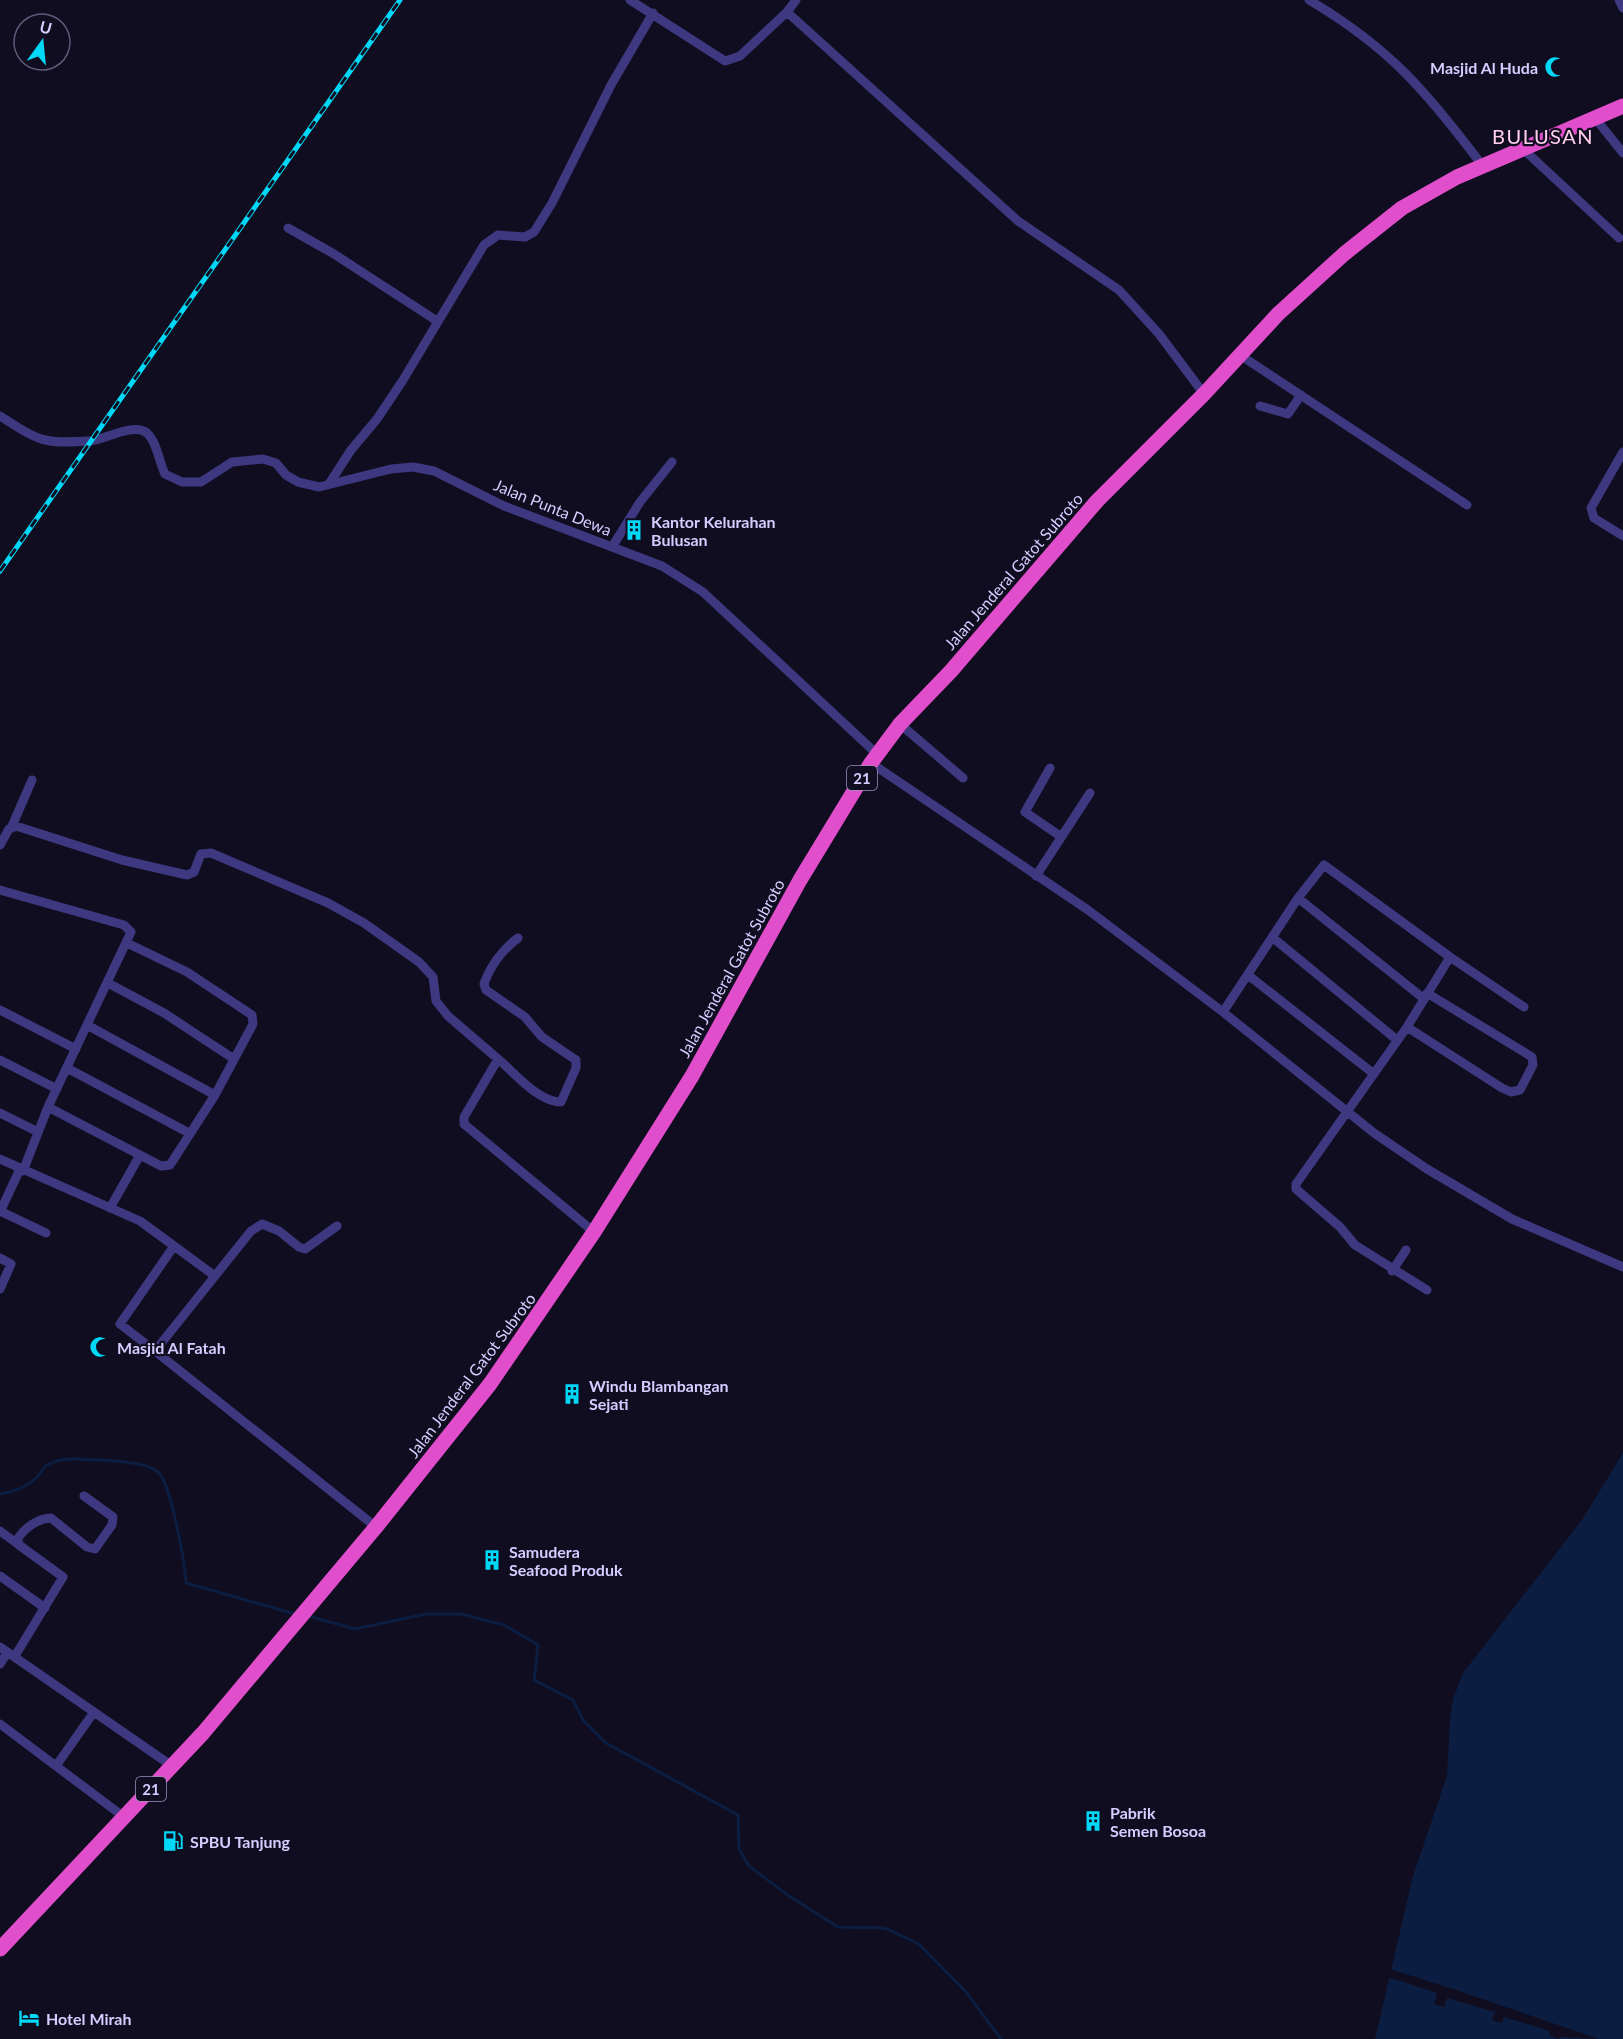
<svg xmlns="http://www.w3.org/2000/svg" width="1623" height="2039" font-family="Lato,sans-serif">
<rect width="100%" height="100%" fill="#110d20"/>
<path fill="#0b1e41" d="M1623 1453V2039H1375L1413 1876 1447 1776 1450 1719 1453 1699 1463 1673 1582 1520Z"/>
<path fill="#110d20" d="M1390 1969 1459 1991 1599 2039 1561 2037 1558 2039 1549 2036 1550 2031 1504 2017 1502 2023 1492 2020 1495 2012 1447 1998 1444 2007 1434 2004 1437 1993 1388 1977Z"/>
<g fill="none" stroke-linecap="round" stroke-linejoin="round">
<path stroke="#0b1e41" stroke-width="3" d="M0 1494C13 1492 27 1487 37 1477 41 1473 44 1466 49 1464 65 1456 83 1460 99 1460 114 1461 146 1462 158 1472 171 1483 185 1564 186 1583L295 1614
M308 1616 355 1629 426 1614H461L504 1625 538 1645 534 1680 573 1700 583 1720 606 1743 738 1815 739 1849 749 1866 789 1896 838 1927 885 1928 919 1944 966 1992 1001 2039"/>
<path stroke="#3d387f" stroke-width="9" d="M630 0 725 61 740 56 787 12 1018 221 1119 290 1159 334 1204 394
M1309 0C1390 48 1426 91 1482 165
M1619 0 1623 8
M787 12 796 0
M1595 118 1623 153
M1523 149 1619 238
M288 228 334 254 437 321
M1240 355 1467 505
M1260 406 1288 414 1301 395
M0 416C39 441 42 444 89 441 105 440 134 422 147 433 157 442 159 462 165 474L182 482H201L232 462 263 459 276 463 286 475 298 482 319 487 391 469 413 467 434 471 504 506 662 566 703 592 878 755
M1623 452 1591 508 1594 518 1623 536
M329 484 351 450 377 419 403 380 484 245 498 235 525 237 534 232 552 203 611 85 653 13
M612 547 640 502 672 462
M900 724 963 778
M871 763 1088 910 1223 1012 1374 1133 1427 1169 1512 1219 1623 1267
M1050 768 1025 812 1060 836
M12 826 32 780
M0 845 9 829 16 826 122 860 187 875 194 872 201 854 211 853 328 903 364 923 419 962 433 977 436 1001 448 1016 498 1059 464 1117V1124L594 1232
M1036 876 1090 793
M0 890 124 925 131 932 48 1107 23 1171
M1298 898 1423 998
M1272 937 1397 1040
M1248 975 1374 1074
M108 983 164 1013 234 1059
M0 1010 76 1049
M1223 1012 1298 898 1324 865 1450 957 1524 1007
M87 1025 215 1095
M1407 1027 1502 1088 1511 1092 1520 1090 1533 1065 1532 1057 1427 993
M498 1059C515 1073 538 1102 561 1102L576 1068V1060L542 1037 525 1017 486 990 484 984C490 966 503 949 518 938
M0 1060 57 1089
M67 1068 189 1133
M48 1107 161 1166 170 1165 215 1095 253 1024 252 1015 187 972 127 943
M0 1113 38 1132
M0 1159 140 1221 215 1276 155 1351 376 1527
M110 1208 140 1155
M0 1211 46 1233
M0 1212 20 1169
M0 1258 11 1264 0 1289
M1392 1271 1406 1250
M215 1276 251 1231 262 1224 279 1231 299 1247 305 1249 337 1226
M1427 1290 1355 1245 1340 1227 1296 1189V1184L1407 1027 1450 957
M155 1351 120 1324 174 1246
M0 1531 19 1545
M0 1576 45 1608
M0 1647 172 1766
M15 1656 63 1577 19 1545 18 1538C25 1528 38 1518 51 1518L87 1547 95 1549 112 1525 113 1517 84 1496
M0 1664 7 1653
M0 1724 124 1817
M56 1766 94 1712"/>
<path stroke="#e14ecc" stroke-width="15" d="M0 1949 203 1733 376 1527 490 1384 594 1232 692 1076 800 880 871 763 900 724 951 671 1097 501 1204 394 1278 314 1344 254 1402 208 1457 177 1623 106"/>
<g stroke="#01d7f6" stroke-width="5">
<path id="rail" d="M0 571 400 0"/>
</g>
<use href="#rail" stroke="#110d20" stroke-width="3" stroke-dasharray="9" stroke-linecap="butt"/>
</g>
<defs>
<g id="mosque-bare" transform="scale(1.62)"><path d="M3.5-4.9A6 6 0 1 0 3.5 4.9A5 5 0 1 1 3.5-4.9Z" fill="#01d7f6" stroke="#110d20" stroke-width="2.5" paint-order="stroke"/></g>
<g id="building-bare" transform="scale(1.62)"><path d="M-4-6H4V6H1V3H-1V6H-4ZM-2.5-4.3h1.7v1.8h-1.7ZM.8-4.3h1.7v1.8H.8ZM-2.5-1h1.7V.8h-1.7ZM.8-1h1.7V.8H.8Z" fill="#01d7f6" stroke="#110d20" stroke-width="2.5" paint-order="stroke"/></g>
<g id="fuel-bare" transform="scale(1.62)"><path d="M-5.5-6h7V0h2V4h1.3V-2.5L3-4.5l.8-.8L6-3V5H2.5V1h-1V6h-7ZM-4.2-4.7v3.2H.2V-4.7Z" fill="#01d7f6" stroke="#110d20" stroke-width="2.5" paint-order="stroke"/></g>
<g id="hotel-bare" transform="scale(1.62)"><path d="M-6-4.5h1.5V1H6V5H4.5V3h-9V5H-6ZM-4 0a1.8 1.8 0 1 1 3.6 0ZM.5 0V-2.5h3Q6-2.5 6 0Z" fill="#01d7f6" stroke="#110d20" stroke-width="2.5" paint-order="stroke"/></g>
</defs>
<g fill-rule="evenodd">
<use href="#mosque-bare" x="1555" y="67"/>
<use href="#building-bare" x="634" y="530"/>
<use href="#mosque-bare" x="100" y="1347"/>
<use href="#building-bare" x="572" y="1394"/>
<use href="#building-bare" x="492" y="1560"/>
<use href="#building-bare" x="1093" y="1821"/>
<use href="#fuel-bare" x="173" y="1841"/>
<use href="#hotel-bare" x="29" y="2018"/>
</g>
<g text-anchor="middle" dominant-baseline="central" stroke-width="4.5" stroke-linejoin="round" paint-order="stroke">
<g fill="#110d20" stroke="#9a93bc" stroke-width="1.5">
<rect x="847" y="766" width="30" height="24" rx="4.5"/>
<rect x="136" y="1777" width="30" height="24" rx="4.5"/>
</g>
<g font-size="15" font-weight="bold" fill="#d4cdff">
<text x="862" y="778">21</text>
<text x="151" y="1789">21</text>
</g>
<g font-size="16" font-weight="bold" fill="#d4cdff" stroke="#110d20" text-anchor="start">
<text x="1538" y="67" text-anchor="end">Masjid Al Huda</text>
<text x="651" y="521">Kantor Kelurahan<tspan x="651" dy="18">Bulusan</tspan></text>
<text x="117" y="1347">Masjid Al Fatah</text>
<text x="589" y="1385">Windu Blambangan<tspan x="589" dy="18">Sejati</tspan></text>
<text x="509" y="1551">Samudera<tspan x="509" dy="18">Seafood Produk</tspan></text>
<text x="1110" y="1812">Pabrik<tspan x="1110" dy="18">Semen Bosoa</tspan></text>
<text x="190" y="1841">SPBU Tanjung</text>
<text x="46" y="2018">Hotel Mirah</text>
</g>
<g font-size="16" fill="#d4cdff" stroke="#110d20">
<text transform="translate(553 507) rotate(22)">Jalan Punta Dewa</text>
<text transform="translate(1013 571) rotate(-49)">Jalan Jenderal Gatot Subroto</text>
<text transform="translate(731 968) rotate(-61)">Jalan Jenderal Gatot Subroto</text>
<text transform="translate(471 1375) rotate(-53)">Jalan Jenderal Gatot Subroto</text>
</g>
<g font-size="20" letter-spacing="1.5" fill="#ffcfec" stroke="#110d20">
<text x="1543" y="136">BULUSAN</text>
</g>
</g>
<g transform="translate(42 42) rotate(15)"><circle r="28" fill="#110d20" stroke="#5f5a79" stroke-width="1.5"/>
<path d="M0-4.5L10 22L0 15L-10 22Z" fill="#01d7f6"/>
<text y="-9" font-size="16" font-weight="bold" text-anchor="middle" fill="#d4cdff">U</text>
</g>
</svg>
